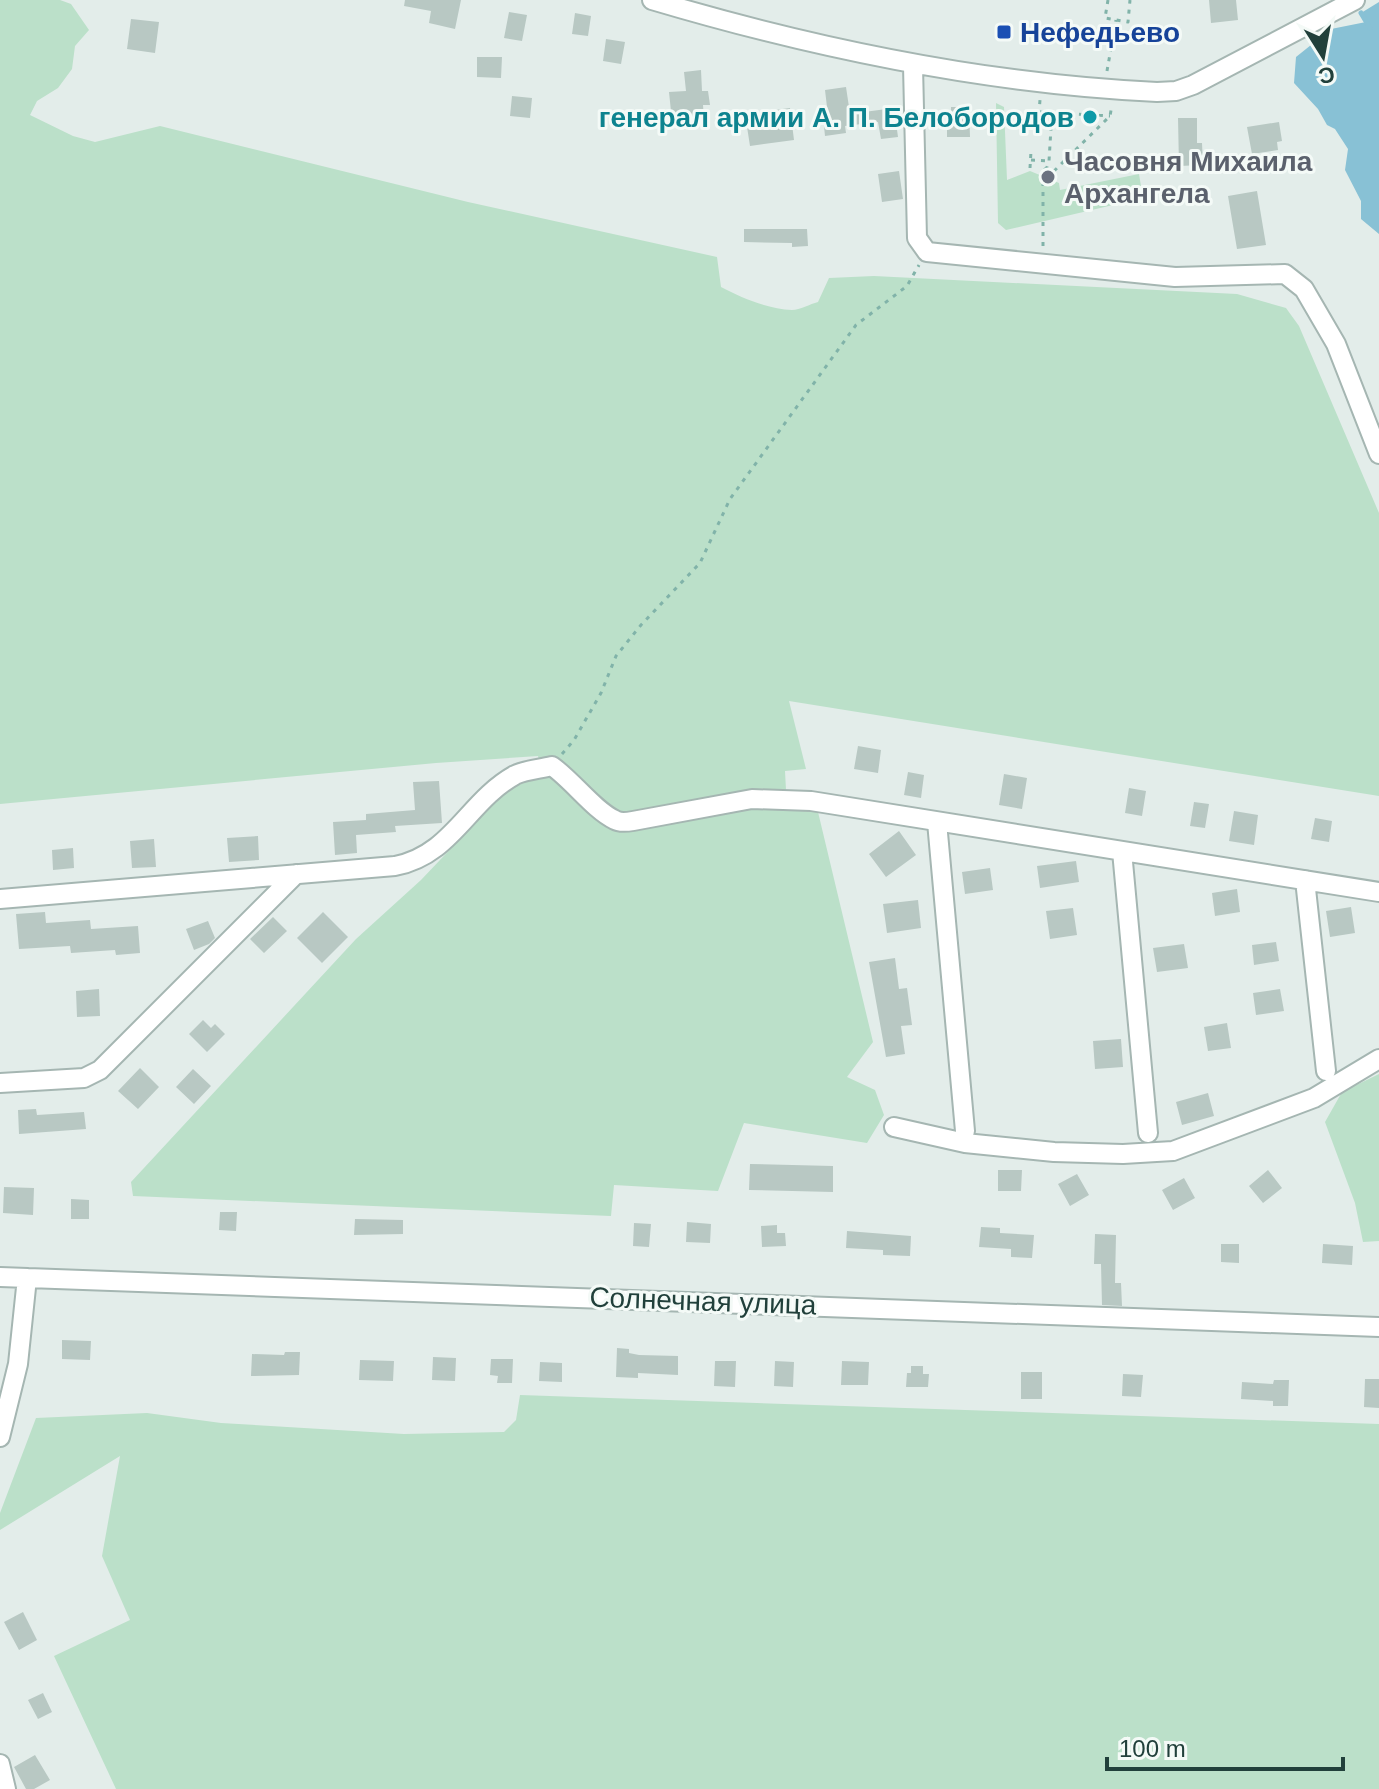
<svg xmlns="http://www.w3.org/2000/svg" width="1379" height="1789" font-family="Helvetica,sans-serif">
<rect width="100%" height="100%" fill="#e3edea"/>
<path fill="#bbe0c9" d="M0 0H60L71 4 89 30 75 46 72 69 58 88 37 101 30 115 73 136 95 142 160 126 468 202 717 257 721 287C742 298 768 309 792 310 800 310 810 304 818 302L829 278 874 276 1237 294 1286 308 1299 326 1379 513V796L789 701 806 769 785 771 787 809 818 812 873 1042 847 1077 875 1090 884 1115 867 1143 744 1123 718 1191 614 1185 611 1216 133 1196 131 1182 356 939 421 880 514 782 543 775 538 756 436 763 0 804Z
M996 103 1004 107 1007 180 1030 171 1059 183 1060 190 1139 174 1143 198 1006 230 998 223Z
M1379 1074V1241L1363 1242 1355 1203 1325 1122 1342 1092Z
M520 1395 1379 1424V1789H116L54 1656 130 1620 102 1556 120 1456 0 1530V1513L36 1418 147 1413 221 1423 404 1434 504 1432 516 1420Z"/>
<path fill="#88c1d5" d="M1379 2V234L1361 219V201L1345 170 1348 149 1335 129 1327 125 1318 109 1294 83 1296 57 1331 29 1366 22 1361 13Z"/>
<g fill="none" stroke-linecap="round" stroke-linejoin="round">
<path stroke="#88c1d5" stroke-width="5" d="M1361 13 1370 28"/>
</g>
<path fill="#b8c8c3" d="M405 0H461L455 29 429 23 431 11 404 6Z
M1209 0H1236L1238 20 1211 23Z
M509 12 527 15 522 41 504 38Z
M575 13 591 16 588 36 572 34Z
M131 19 159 22 155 53 127 49Z
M606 39 625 42 621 64 603 61Z
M477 57H502L501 78 477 77Z
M701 70 702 91H708L710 105H703L704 119 672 121 669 92 686 91 684 72Z
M846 87 849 107 863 105 864 112 894 108 898 137 881 139 878 122 845 126 846 133 825 136 822 107H827L825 90Z
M512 96 532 98 530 118 510 116Z
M951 107H969L970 137H947V124H951Z
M790 108 794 140 750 146 745 114Z
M1178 118H1197V143H1202L1203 165 1179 166Z
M1279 122 1282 141 1277 142 1278 150 1252 154 1247 127Z
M899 171 903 199 882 202 878 174Z
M1257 191 1266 245 1237 249 1228 196Z
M744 229H807L808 246 792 247V243L744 242Z
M858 746 881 750 878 773 854 769Z
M908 772 924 775 921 798 904 795Z
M1004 774 1027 778 1022 809 999 805Z
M439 781 442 823 395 826 396 832 356 835 357 853 335 855 333 822 366 820V814L415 810 413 782Z
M1129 788 1146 791 1142 816 1125 813Z
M1194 802 1209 804 1205 828 1190 826Z
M1234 811 1258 815 1254 845 1229 841Z
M1315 818 1332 821 1329 842 1311 839Z
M899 831 916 855 886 877 869 854Z
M258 836 259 860 229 862 227 838Z
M154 839 156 867 132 868 130 841Z
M73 848 74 868 53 870 52 850Z
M1076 861 1079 882 1040 888 1037 866Z
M990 868 993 890 965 894 962 872Z
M1237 889 1240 912 1215 916 1212 893Z
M918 900 921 928 887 933 883 904Z
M1351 907 1355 933 1330 937 1326 911Z
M1073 908 1077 935 1050 939 1046 911Z
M45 912 46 923 90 920 91 929 138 926 140 953 116 955 115 950 71 953 70 946 19 949 16 914Z
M323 912 348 937 322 963 297 938Z
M273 917 287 931 264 953 250 939Z
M208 921 215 938 209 944 194 950 186 929Z
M1276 942 1279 961 1254 965 1252 945Z
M1184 944 1188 968 1157 972 1153 948Z
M895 958 899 989 907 988 912 1025 901 1026 905 1054 886 1057 869 962Z
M99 989 100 1016 77 1017 76 991Z
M1280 989 1284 1011 1256 1015 1253 993Z
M203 1020 211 1028 215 1024 225 1034 207 1052 189 1034Z
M1227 1023 1231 1048 1208 1051 1204 1027Z
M1121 1039 1123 1067 1095 1069 1093 1041Z
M140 1068 159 1087 138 1109 118 1091Z
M193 1069 211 1086 194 1104 176 1087Z
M1208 1093 1214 1116 1182 1125 1176 1102Z
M36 1109 37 1115 84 1112 86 1129 19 1134 18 1110Z
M750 1164 833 1166V1192L749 1190Z
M998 1170H1022L1021 1191H998Z
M1268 1170 1282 1188 1263 1203 1249 1186Z
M1077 1174 1089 1195 1070 1206 1058 1184Z
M1184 1178 1195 1198 1173 1210 1162 1190Z
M4 1187 34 1188 33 1215 3 1213Z
M71 1199 89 1200V1219H71Z
M220 1212H237L236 1231 219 1230Z
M355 1219 403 1220V1234L354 1235Z
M687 1222 711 1224 710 1243 686 1242Z
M634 1223 651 1224 649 1247 633 1246Z
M777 1225V1233H785L786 1246 762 1247 761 1226Z
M981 1227 1000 1228V1233L1034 1235 1032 1258 1011 1257V1249L979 1247Z
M847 1231 911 1236 910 1256 883 1255V1250L846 1248Z
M1095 1234 1116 1235 1115 1283H1121L1122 1306 1102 1305 1101 1264H1094Z
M1221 1244H1239V1263L1221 1262Z
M1323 1244 1353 1246 1352 1265 1322 1263Z
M62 1340 91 1341 90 1360 62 1359Z
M617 1348 629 1349V1353L639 1355 678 1356V1375L638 1373V1378L616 1377Z
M285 1352H300L299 1375 251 1376 252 1354 284 1355Z
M433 1357 456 1358 455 1381 432 1380Z
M491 1359H513L512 1383H497L498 1376 490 1375Z
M360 1360 394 1361 393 1381 359 1380Z
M715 1361H736L735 1387 714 1386Z
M775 1361 794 1362 793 1387 774 1386Z
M842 1361 869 1362 868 1385H841Z
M540 1362 562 1363V1382L539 1381Z
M911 1366H923V1374H929L928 1387H906L907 1373H911Z
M1021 1372H1042V1399H1021Z
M1123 1374 1143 1375 1141 1397 1122 1396Z
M1365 1379H1379V1408L1364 1407Z
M1274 1380H1289L1288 1406H1273V1401L1241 1399 1242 1382 1273 1384Z
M23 1612 37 1640 19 1650 4 1622Z
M43 1693 52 1712 38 1719 28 1700Z
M35 1755 50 1780 34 1789H26L14 1767Z"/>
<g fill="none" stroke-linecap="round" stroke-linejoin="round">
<g stroke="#a5b6b2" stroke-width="22">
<path id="minor" d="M652 0C817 49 985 84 1157 92L1176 91 1193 85 1355 0
M913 66 917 238 927 252 1175 277 1285 274 1304 289 1336 344 1379 454
M937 822 965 1131
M1122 851 1148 1133
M1305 880 1326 1071
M0 899 395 866C452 855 468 801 515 775 525 770 540 769 552 766 573 781 594 810 615 820 620 823 627 822 633 821L752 799 811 801 1379 892
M0 1083 84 1078 100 1070 296 874
M894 1127 965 1143 1054 1152 1123 1154 1173 1151 1314 1098 1379 1059
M0 1277 1379 1327
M0 1437 18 1364 27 1278
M0 1764 6 1789"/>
</g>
<path stroke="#81b3a9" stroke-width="3" stroke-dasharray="4 6" stroke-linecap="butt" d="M1108 0 1105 18 1128 22 1130 0
M1107 71 1116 20
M1039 112 1110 116
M1038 124 1040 100
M1031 160 1049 161
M1030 168 1031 151
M1045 169 1054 171 1052 183 1043 182Z
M1046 170 1049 161 1052 112
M1054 171 1110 116 1112 105
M1043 246V182
M562 754 574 740 601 693 616 656 641 625 700 563 730 499 856 325 907 286 919 265"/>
<use href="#minor" stroke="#fff" stroke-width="18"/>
</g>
<rect fill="#1a4fb4" stroke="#f4faf7" stroke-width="3" x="996" y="24" width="16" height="16" rx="4"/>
<circle fill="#0f9aa8" stroke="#f4faf7" stroke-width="3" cx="1090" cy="117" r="8"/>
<circle fill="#6b7280" stroke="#f4faf7" stroke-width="3" cx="1048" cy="177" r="8"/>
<g text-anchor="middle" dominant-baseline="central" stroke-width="6" stroke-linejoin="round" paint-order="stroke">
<g font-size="28" font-weight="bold" fill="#164399" stroke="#f4faf7" text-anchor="start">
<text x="1020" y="32">Нефедьево</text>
</g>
<g font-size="28" font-weight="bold" fill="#0d838f" stroke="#f4faf7" text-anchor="end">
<text x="1074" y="117">генерал армии А. П. Белобородов</text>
</g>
<g font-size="28" font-weight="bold" fill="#5b616d" stroke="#f4faf7" text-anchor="start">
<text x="1064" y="161">Часовня Михаила<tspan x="1064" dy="32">Архангела</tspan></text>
</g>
<g font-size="28" fill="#21403b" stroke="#f4faf7">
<text transform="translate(703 1301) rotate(2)">Солнечная улица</text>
</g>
</g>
<g transform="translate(1323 56) rotate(169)" stroke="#f4faf7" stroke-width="6" paint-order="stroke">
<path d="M0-6L14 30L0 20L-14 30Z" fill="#21403b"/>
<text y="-12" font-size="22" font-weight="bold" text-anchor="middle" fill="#21403b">С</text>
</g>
<path d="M1107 1757v12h236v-12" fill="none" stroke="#21403b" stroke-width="4"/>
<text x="1119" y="1757" font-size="24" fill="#21403b" stroke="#f4faf7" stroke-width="6" paint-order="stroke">100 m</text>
</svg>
